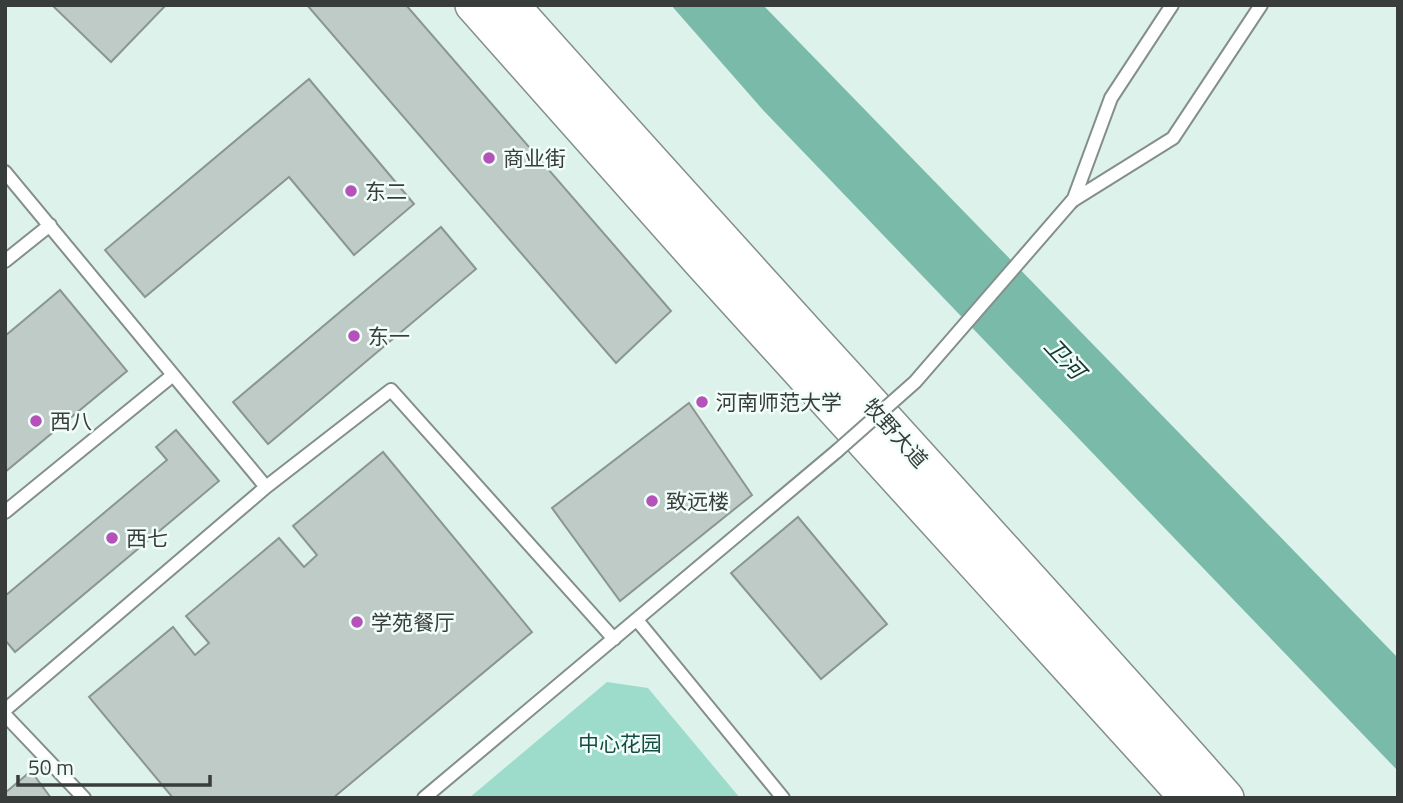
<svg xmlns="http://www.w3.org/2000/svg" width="1403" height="803" font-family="'Titillium Web','Noto Sans SC',sans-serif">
<rect width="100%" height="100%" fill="#f1fdf9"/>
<path fill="#def2ec" d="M5 5H1398V798H5Z"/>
<path fill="#9ddccb" d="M607 682 648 688 740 798H469Z"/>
<path fill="#7abaa9" d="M671 5H763L1398 658V771L763 110Z"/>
<path fill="#bfcbc7" stroke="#8b9692" stroke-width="2" d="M52 5H166L111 62Z
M307 5H406L671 311 616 363Z
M309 79 414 204 354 255 289 177 145 297 105 250Z
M441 227 476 269 268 444 233 402Z
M60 290 127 371 5 472V336Z
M689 403 752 495 620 601 552 508Z
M176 430 219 481 15 652 5 640V596L167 460 156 447Z
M383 452 532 632 333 798H173L89 697 173 627 195 655 209 643 186 616 279 538 304 567 317 555 293 526Z
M798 517 887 624 821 679 731 573Z
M31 771 51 798H5V793Z"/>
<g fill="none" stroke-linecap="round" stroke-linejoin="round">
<g stroke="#848f8b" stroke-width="16">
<path id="service" d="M5 172 266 487 5 710
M1072 201 1173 138 1261 5
M1073 201 1111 98 1172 5
M5 261 50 225
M266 487 391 390 614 639
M5 512 173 375
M637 620 783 798
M5 715 84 798
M424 798 837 451"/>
</g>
<g stroke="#848f8b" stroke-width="38">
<path id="secondary" d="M473 5 702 263 1188 798
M511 5C748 271 990 532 1226 798"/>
</g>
<use href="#service" stroke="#fff" stroke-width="12"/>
<use href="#secondary" stroke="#fff" stroke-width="35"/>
<g stroke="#848f8b" stroke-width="16" stroke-linecap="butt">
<path id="service-bridge" d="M837 451 915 382 1072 201"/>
</g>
<use href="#service-bridge" stroke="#fff" stroke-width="12"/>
</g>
<g fill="#b452b9" stroke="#f1fdf9" stroke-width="2.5">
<circle cx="489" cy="158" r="7"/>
<circle cx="351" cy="191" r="7"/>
<circle cx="354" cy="336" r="7"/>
<circle cx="702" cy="402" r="7"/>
<circle cx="36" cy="421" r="7"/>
<circle cx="652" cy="501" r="7"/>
<circle cx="112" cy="538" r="7"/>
<circle cx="357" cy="622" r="7"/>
</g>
<g text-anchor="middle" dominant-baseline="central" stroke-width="5" stroke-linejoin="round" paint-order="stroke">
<g font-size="21" fill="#383c3b" stroke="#f1fdf9" text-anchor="start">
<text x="503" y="158">商业街</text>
<text x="365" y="191">东二</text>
<text x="368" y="336">东一</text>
<text x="716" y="402">河南师范大学</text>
<text x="50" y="421">西八</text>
<text x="666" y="501">致远楼</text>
<text x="126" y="538">西七</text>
<text x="371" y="622">学苑餐厅</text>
</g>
<g font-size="21" fill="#383c3b" stroke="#f1fdf9">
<text transform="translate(896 433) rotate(48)">牧野大道</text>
</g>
<g font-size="21" fill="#154c41" stroke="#f1fdf9">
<text x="620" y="743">中心花园</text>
</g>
<g font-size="23" font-style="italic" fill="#17362f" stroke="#f1fdf9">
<text transform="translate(1065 358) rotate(47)">卫河</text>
</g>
</g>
<rect width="1403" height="803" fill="none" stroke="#383c3b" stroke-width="14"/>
<path d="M18 775v10h192v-10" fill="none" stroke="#383c3b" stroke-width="3.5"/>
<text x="28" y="775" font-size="21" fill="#383c3b" stroke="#f1fdf9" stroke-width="5" paint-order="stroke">50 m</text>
</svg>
